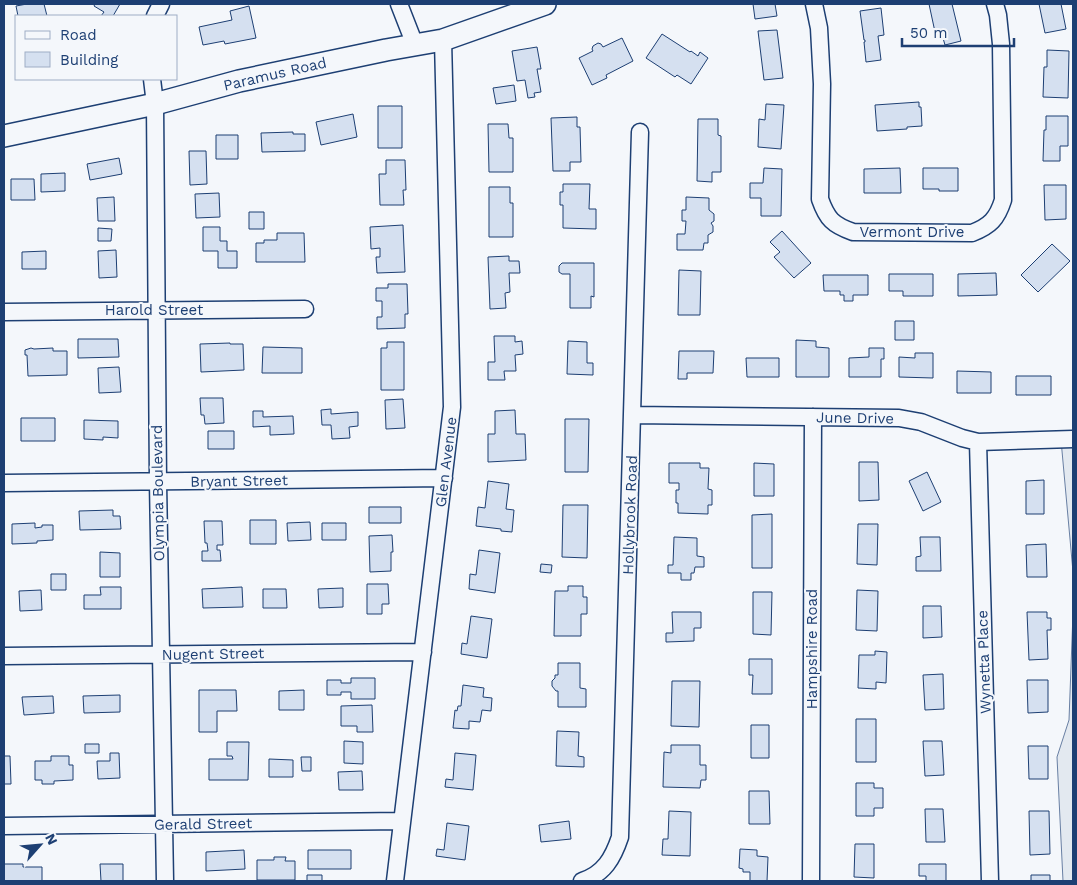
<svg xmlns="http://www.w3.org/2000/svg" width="1077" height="885" font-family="'Work Sans',sans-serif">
<rect width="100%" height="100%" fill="#f4f7fb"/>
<path fill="#e3e9f0" stroke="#687fa3" d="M1073 439V572L1061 440Z
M1073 613V881H1063L1057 757 1069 720Z"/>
<path fill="#d5e0f0" stroke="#1d3f73" d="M27 4H44L47 16H18L16 6Z
M95 4H120L113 16H101L104 12 94 6Z
M753 4H775L777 16 755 19Z
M929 4H952L961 41 945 45 941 31 935 32Z
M1039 4H1061L1066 29 1045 33Z
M249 6 256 38 225 44 224 41 203 45 199 27 232 20 230 11Z
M881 8 884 35 878 36 881 60 866 62 864 42H865V40H864L860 11Z
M777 30 783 78 764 80 758 31Z
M662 34 690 52 691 51 698 56 700 52 708 58 691 84 677 75 675 77 646 58Z
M622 38 633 61 606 75 607 78 592 85 579 58 593 51 592 49 593 46 598 43 601 44 603 47Z
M537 47 541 69H537L541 92 534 93 535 97 528 98 525 80 517 81 512 51Z
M1047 50 1069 51 1068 98 1043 97 1044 67H1047Z
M514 85 516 101 496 104 493 88Z
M919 102V107H921L922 126 907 127V129L877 131 875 105Z
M766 104 784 105 781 149 758 147 759 119 765 120Z
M378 106H402V148H378Z
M353 114 357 137 321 145 316 122Z
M1046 116H1068V146H1060V161H1043L1044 130H1046Z
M577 117V127H580L581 162H570V171H553L551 118Z
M698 119H718V135L721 136V172H712V182L697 181Z
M488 124H508L509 138H513V172H489Z
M293 132V134H305V151L262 152 261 133Z
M216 135H238V159H216Z
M189 151H206L207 184 190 185Z
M119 158 122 174 90 180 87 164Z
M386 160H405L406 190H403L404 205H380L379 174H386Z
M764 168 782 169 781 216H761V198H750V183H763Z
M900 168 901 193H864V169Z
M923 168H958V191H939V189H923Z
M65 173V191L41 192V174Z
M11 179H34L35 200H11Z
M563 184H590L589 209H596V229L563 228V205H560V192H563Z
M1044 185H1066V219L1045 220Z
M489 187H510V203H513V237H489Z
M219 193 220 217 196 218 195 194Z
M114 197 115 221H98L97 198Z
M686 197 709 198V210L714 214V221L711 223 713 226V232L708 235V243H704L703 250H677V234H685L686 221H682V210H686Z
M249 212H264V229H249Z
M403 225 405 272 377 273 376 257H380V248L371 249 370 227Z
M203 227H220V241H227V251H237V268H218V251H203Z
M98 228 112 229 111 241H98Z
M782 231 811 263 794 278 774 257 780 252 770 242Z
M277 233H304L305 262H256V243H264V240H277Z
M1052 244 1070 261 1038 292 1021 275Z
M116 250 117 277 99 278 98 251Z
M46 251V269H22V252Z
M509 256V261H519L520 273H509L510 292 505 293 506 308 490 309 488 257Z
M562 263H594V297L591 296V308H570V274H562L559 272V266Z
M679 270 701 271 700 315H678Z
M996 273 997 295 958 296V274Z
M889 274H933V296H903V291H889Z
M823 275H868V295H853V301H844V295H840V291H824Z
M388 284H407L408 314H405V328L377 329V317H382V301H376V288H388Z
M895 321H914V340H895Z
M494 336H515V342L522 341 523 354 515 355 516 371H504L505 380H488V362H495Z
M78 339H118L119 357 78 358Z
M796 340 816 341V347L829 348V377H796Z
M568 341 587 342V363H593V375L567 374Z
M387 342H404V390H381V348H387Z
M230 343V344H243L244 370 201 372 200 344Z
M263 347 302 348V373H262Z
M31 348 34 349 53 348V351H67V375L28 376 27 355H25V350Z
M869 348H884V359H881V377H849V358L869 357Z
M679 351H714L713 373H687V379H678Z
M915 353H933V378L899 377V357L915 358Z
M746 358H779V377H747Z
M119 367 121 392 99 393 98 368Z
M957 371 991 372V393H957Z
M1016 376H1051V395H1016Z
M200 398H223L224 423 205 424 204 415H201Z
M403 399 405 428 386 429 385 400Z
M331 409V414L358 412V426L349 427 350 438 332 439 331 425H322L321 410Z
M515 410 516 434H525L526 460 488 462V434H495V411Z
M253 411H263V417L293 416 294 434 270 435V426L253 427Z
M21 418H55V441H21Z
M565 419H589L588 472H565Z
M84 420 118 421V438L103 437V440L84 439Z
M208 431H234V449H208Z
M859 462H878L879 500 859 501Z
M669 463H700V468H709L708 489 712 490V505H708V514L678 513V503H676V490H679V483H669Z
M754 463 774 464V496H754Z
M927 472 941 502 923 511 909 481Z
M1044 480V514H1026V481Z
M488 481 509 484 506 509 514 510 512 532 501 531V529L476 526 478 507 485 508Z
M563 505H588L587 558 562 557Z
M369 507H401V523H369Z
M113 510V516H120L121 529 80 530 79 511Z
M772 514V568H752V515Z
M250 520H276V544H250Z
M204 521H222L223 545H217V550H220L221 561H202V551H208L207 543H205Z
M310 522 311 540 288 541 287 523Z
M35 523V528L42 527V525H53V540L37 541V543L12 544V524Z
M322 523H346V540H322Z
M858 524H878L877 565 857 564Z
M392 535 393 552H391V571L370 572 369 536Z
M674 537 697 538V556L704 557V567H695L694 573H691V580H681V573H668V565H673Z
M920 537H940L941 571H916V557L921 556Z
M1046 544 1047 577H1027L1026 545Z
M479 550 500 553 495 593 469 589 470 574 476 575Z
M100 552 120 553V577H100Z
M541 564 552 565 551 573 540 572Z
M51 574H66V590H51Z
M367 584H388L389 604H382V614H367Z
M568 586H583V597H587V614H581V636H554L555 591H568Z
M100 587H121V609H84V595H101Z
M242 587 243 607 203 608 202 589Z
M343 588V607L319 608 318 589Z
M263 589H286L287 608H263Z
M41 590 42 610 20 611 19 591Z
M857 590 878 591 877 631 856 630Z
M753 592H772L771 635 753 634Z
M923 606H941L942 637 923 638Z
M672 612H701V628H694V641L666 642V633H673Z
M1027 612H1047V618H1051V630H1047L1048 659 1029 660Z
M471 616 492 619 487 658 461 654 462 643 467 644Z
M875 651 887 652 886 683 876 682V689L858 688 859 655H875Z
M749 659H772V694H752L753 675H749Z
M558 663H580V688L586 689V707H558V691H556L552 686V681L555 678V675H558Z
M943 674 944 709 925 710 923 675Z
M351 678H375V699H351V692H341V695H327V680H341V683H351Z
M1027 680H1048V712L1028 713Z
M672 681H700L699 727 671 726Z
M463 685 484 688 483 697 492 698 491 711 482 710 480 722 469 721V729L453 728 455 710 457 711 458 706H461Z
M199 690H236L237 711H217V732H199Z
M304 690V710H279V691Z
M120 695V712L84 713 83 696Z
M53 696 54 713 24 715 22 697Z
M372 705 373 732H357V726H341V706Z
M856 719H876V762H856Z
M751 725H769V758H751Z
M557 731 579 732 578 756 584 757V767L556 766Z
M344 741 363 742V764L344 763Z
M923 741H942L944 775 925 776Z
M227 742H249L248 780H209V759H233L232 756H227Z
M85 744H99V753H85Z
M671 745H700V765H706V780H701L700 788 663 787 664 752 671 753Z
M1028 746H1048V779H1029Z
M110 753H119L120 778 98 779 97 761H110Z
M455 753 476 755 473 790 445 787 446 779 453 780Z
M4 756H10L11 784H4Z
M51 756H69V765H73V780L54 781V784H42V780H35V761H51Z
M301 757H311V771H302Z
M269 759 293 760V777H269Z
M362 771 363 790H339L338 772Z
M856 783H874V788H883V808H874V816H856Z
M749 791H769L770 824H749Z
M925 809H943L945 842H926Z
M669 811 691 812 690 856 662 855 663 839H668Z
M1029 811H1049L1050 854 1030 855Z
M569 821 571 839 541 842 539 825Z
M447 823 469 826 465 860 436 856 437 849 444 850Z
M855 844H874V878L854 877Z
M740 849 757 850V856L768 857 767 881H750V872H743V869L739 868Z
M244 850 245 869 206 871V852Z
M308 850H351V869H308Z
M274 857H286L285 861H295V880H257V860H274Z
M4 864H23V867H42V881H4Z
M100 864H123V881H101Z
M919 864H946V881H926V876H919Z
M307 875H322V881H307Z
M1031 875H1050V881H1031Z"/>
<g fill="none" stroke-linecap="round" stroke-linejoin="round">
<g stroke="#1d3f73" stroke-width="19">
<path id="minor" d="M399 4 415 45
M814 4 819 28 822 84 820 199C827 219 833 225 853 232L972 233C990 226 997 219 1003 200L1001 44 998 15 995 4
M155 16 161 4
M152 79 155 104 158 482 165 881
M4 312 305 309
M632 415 899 418 921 422 962 438 978 442 1073 439
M978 442 990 881
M4 483 444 478
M4 656 423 652
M4 826 402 821
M395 881 452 407 443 40
M582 881C604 874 613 858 620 837L640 132
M811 881 813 417"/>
</g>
<g stroke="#1d3f73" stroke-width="24">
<path id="major" d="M4 136 155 104 239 81 386 50 443 40 545 4"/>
</g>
<use href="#minor" stroke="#f4f7fb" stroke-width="16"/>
<use href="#major" stroke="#f4f7fb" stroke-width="21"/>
</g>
<g text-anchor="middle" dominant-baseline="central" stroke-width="4" stroke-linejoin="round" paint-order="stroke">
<g font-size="15" fill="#1d3f73" stroke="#f4f7fb">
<text transform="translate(275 74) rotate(-13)">Paramus Road</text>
<text x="912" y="232">Vermont Drive</text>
<text x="154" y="310">Harold Street</text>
<text transform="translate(855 418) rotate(1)">June Drive</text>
<text transform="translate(446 462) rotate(-83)">Glen Avenue</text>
<text transform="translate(239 481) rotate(-1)">Bryant Street</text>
<text transform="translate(158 493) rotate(-91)">Olympia Boulevard</text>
<text transform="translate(630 515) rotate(-88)">Hollybrook Road</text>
<text transform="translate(812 649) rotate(-90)">Hampshire Road</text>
<text transform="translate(213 654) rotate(-1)">Nugent Street</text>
<text transform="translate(984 662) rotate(-92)">Wynetta Place</text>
<text transform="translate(203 824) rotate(-1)">Gerald Street</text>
</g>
</g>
<rect width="1077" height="885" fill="none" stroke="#1d3f73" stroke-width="10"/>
<rect x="15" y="15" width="162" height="65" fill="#f4f7fb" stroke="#9eadc5"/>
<rect x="25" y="31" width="25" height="8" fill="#f4f7fb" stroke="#9eadc5"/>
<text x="60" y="40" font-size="15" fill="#1d3f73">Road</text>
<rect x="25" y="52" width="25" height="15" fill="#d5e0f0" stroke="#9eadc5"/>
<text x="60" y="65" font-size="15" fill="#1d3f73">Building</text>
<g transform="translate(40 845) rotate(63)" stroke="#f4f7fb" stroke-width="4" paint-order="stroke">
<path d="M0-4L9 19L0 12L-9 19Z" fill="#1d3f73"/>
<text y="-8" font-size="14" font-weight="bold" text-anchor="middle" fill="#1d3f73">N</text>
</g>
<path d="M902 38v8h112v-8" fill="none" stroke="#1d3f73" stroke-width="2.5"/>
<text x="910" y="38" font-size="15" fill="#1d3f73" stroke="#f4f7fb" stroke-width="4" paint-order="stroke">50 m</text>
</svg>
